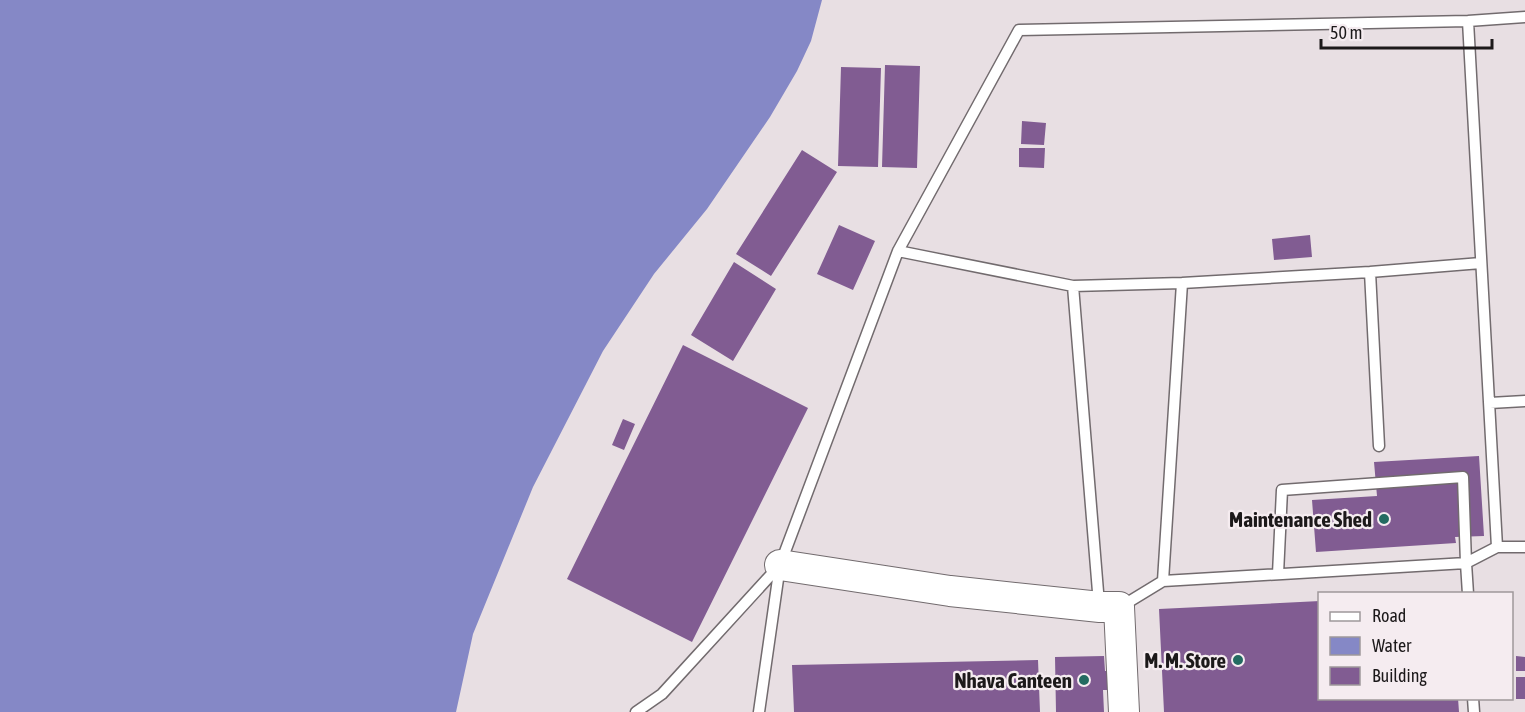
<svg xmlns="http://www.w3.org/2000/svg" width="1525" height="712" font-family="'Asap Condensed',sans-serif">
<rect width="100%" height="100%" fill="#e8dfe3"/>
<path fill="#8588c6" d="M0 0H822L811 41 797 71 770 117 707 209 654 274 603 351 533 487 473 634 456 712H0Z"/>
<path fill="#815c92" d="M885 65 920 66 917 168 882 167Z
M841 67 881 68 878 167 838 166Z
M1022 121 1046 123 1044 145 1021 144Z
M1019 148H1045L1044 168 1019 167Z
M802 150 837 172 771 276 736 254Z
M839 225 875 241 853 290 817 274Z
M1310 235 1312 257 1274 260 1272 239Z
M734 262 776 289 733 361 691 335Z
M683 345 808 408 692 642 567 579Z
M623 419 635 424 624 450 612 445Z
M1479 456 1484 536 1455 537 1456 543 1316 552 1312 500 1377 496 1374 462Z
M1320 601V698H1458L1459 712H1164L1159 609Z
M1104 656 1105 671H1112L1113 690H1103L1104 712H1056L1055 657Z
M1516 656 1525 657V671H1516Z
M1038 660 1040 712H794L792 665Z
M1516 677H1525V699H1516Z"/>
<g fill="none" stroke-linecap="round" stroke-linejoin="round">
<g stroke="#726b6e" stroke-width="13">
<path id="lane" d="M1468 21 1497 547
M898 251 1073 286 1182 283 1370 272 1481 263
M1370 272 1379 446
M1073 286 1099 604
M1490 403 1525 401
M1278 574 1282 490 1463 477 1466 563 1497 547H1525
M1163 581 1182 283
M1122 606 1163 581 1466 563 1468 594
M1473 698 1474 712
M636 712 662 694 780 565
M759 712 780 565 898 251 1019 30 1468 21 1525 17"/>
</g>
<g stroke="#726b6e" stroke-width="32">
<path id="secondary" d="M780 565 950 591 1100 607H1119L1124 712"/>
</g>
<use href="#lane" stroke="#fff" stroke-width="10"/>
<use href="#secondary" stroke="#fff" stroke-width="30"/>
</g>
<g fill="#236b61" stroke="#f5ecf0" stroke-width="2">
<circle cx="1384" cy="519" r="6"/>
<circle cx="1238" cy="660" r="6"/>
<circle cx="1084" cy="680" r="6"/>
</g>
<g text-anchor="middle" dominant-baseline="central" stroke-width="4.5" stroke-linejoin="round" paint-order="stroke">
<g font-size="21" font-weight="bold" fill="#1c191a" stroke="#f5ecf0" text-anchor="end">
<text x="1372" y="519">Maintenance Shed</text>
<text x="1226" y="660">M. M. Store</text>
<text x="1072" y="680">Nhava Canteen</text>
</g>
</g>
<rect x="1318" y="592" width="195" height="108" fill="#f5ecf0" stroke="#9e989a" stroke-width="1.5"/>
<rect x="1330" y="612" width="30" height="9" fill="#ffffff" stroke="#9e989a" stroke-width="1.5"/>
<text x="1372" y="622" font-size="18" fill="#1c191a">Road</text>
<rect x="1330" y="637" width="30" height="18" fill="#8588c6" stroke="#9e989a" stroke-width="1.5"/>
<text x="1372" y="652" font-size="18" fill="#1c191a">Water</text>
<rect x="1330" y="667" width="30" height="18" fill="#815c92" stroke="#9e989a" stroke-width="1.5"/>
<text x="1372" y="682" font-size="18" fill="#1c191a">Building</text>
<path d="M1321 39v9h171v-9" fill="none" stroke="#1c191a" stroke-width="3"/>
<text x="1330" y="39" font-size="18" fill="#1c191a" stroke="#f5ecf0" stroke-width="4.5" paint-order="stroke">50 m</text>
</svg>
